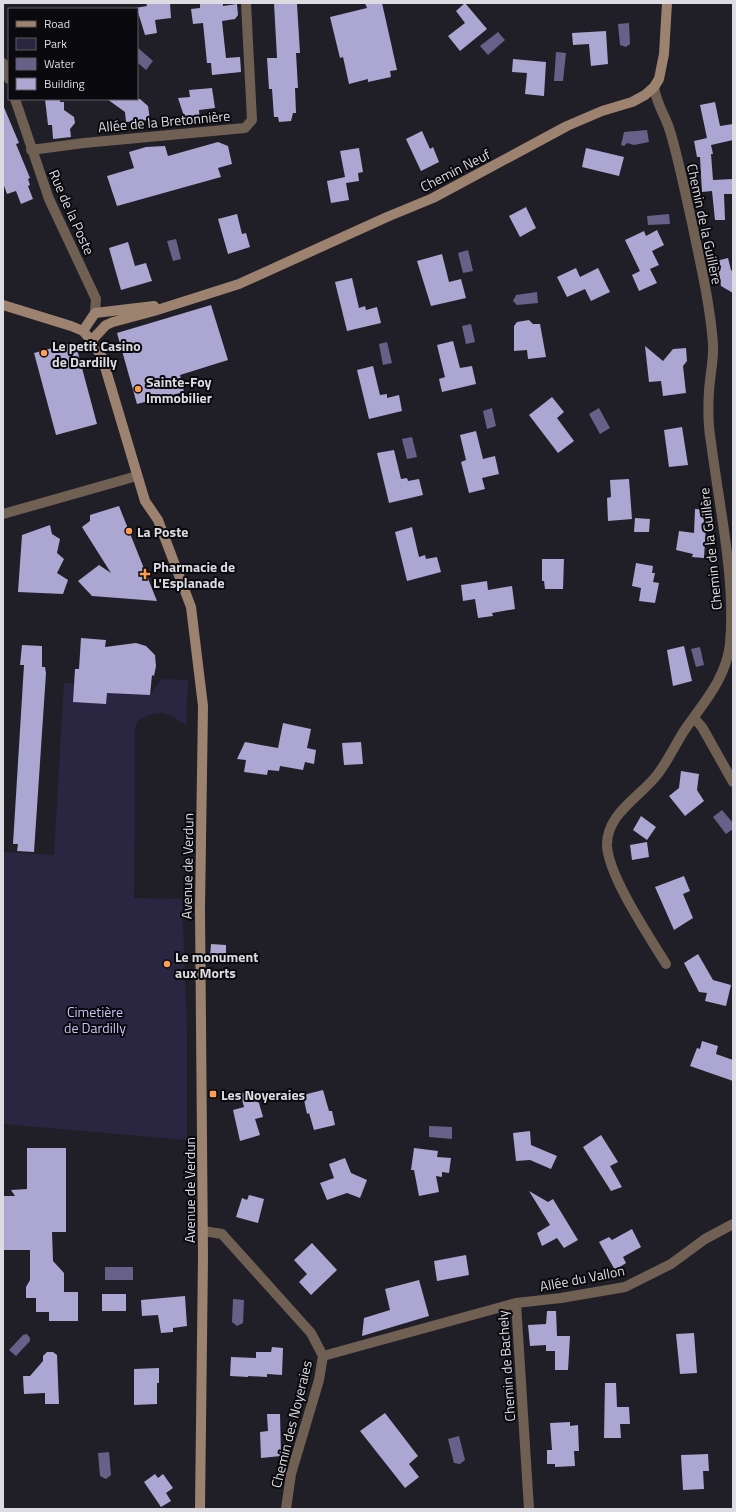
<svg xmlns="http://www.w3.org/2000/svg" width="736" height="1512" font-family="'Titillium Web',sans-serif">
<rect width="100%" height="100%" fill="#201f27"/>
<path fill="#2a2641" d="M162 679 188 680 186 725C166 713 162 708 138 720L135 728 134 898 182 899 187 1032V1140L3 1124V852L54 855 64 683 108 685 112 693 150 695Z"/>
<path fill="#67618a" d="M629 23 630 44 626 47 620 45 618 24Z
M498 32 505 40 488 55 480 46Z
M137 47 153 61 146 70 137 62Z
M556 52 566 53 563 81H554Z
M647 130 649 142 634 145 627 143 624 146 621 145 624 132Z
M669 214 670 224 648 225 647 216Z
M176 239 181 259 173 261 167 241Z
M468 250 473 271 463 273 458 253Z
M537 292 538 303 517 305 513 301 516 295Z
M471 324 475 342 466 344 462 326Z
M387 342 392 363 383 365 379 344Z
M492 408 496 426 487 429 483 411Z
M599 408 610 428 600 434 589 414Z
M412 437 417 457 407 459 402 439Z
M700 647 704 665 696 667 691 649Z
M722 810 733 823V829L726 834 713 817Z
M429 1126 452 1127V1139L429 1137Z
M105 1267H133V1280H105Z
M233 1299 244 1300 243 1323 237 1326 232 1322Z
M27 1334 30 1338V1341L16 1356 9 1350 23 1335Z
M459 1436 465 1460 460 1464 454 1463 448 1439Z
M109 1452 111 1475 106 1479 100 1476 98 1453Z"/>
<path fill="#aca6d3" d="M146 3H170L171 18 155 20 157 33 145 35 137 9 135 8 147 6Z
M200 3H223V6L237 4 238 15 235 19 222 21 226 58 240 57 241 72 212 75 211 63H207L203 23 193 24 191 9 200 8Z
M274 3 297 4 300 53H296L298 88H295L296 113H293L291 121 279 122 278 117H274L272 89H269L267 58H277Z
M365 3H382L397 70 390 71 391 77 368 82V79L349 84 343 57 340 58 330 17 367 8Z
M465 3 487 29 460 51 448 36 465 23 456 11Z
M606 31 608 64 591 66 589 44 573 45 572 33Z
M513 59 546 62 544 96 525 94 527 73 512 72Z
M212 88 215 108 199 110 200 124 187 125 178 98 190 97 189 90Z
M45 99H60V102H64V110L74 117 75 123 70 129 71 137 53 139 52 125H48Z
M107 99H140L148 106 150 120 126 122 125 112Z
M715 102 720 126 733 124V140L711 145 713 154H711L713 180 733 179V194H724L725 220H715L712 191 702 192 700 157H697L694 141 707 138 700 105Z
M3 105 19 143 16 144 30 178 28 179 30 185 28 186 33 199 21 204 16 191 7 194 3 183Z
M422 131 430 149 433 147 439 162 421 171 406 139Z
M218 142 228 146 232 164 218 168 221 177 117 206 107 176 134 168 129 152 146 147 165 146 168 156Z
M359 148 363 172 358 173 359 181 346 183 349 200 331 203 327 181 345 177 340 151Z
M586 148 624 157 619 176 582 167Z
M526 207 536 228 520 237 509 216Z
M237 214 242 234 246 233 250 247 228 254 218 219Z
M657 230 664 245 652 251 659 265 650 269 657 283 639 291 632 275 640 271 625 240 644 231 646 236Z
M128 242 135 266 146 263 152 281 121 290 109 248Z
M442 254 449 282 461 279 466 298 431 306 417 261Z
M728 258 731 270 733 272V293L721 286 716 261Z
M576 268 580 277 598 268 610 292 591 301 585 289 567 297 557 277Z
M352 278 359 308 365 306 366 310 377 307 381 323 347 331 335 282Z
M211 305 228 360 180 375 184 392 137 404 117 333Z
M529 320 533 324H540L546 357 528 359 527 350 514 351V326L517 322Z
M453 341 460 368 472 366 476 384 442 392 439 379 445 377 437 345Z
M75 342 97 424 56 435 34 353Z
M645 346 663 361 673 349 686 348 687 361 683 366 686 393 663 396 661 381 649 382Z
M373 366 380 395 387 394V398L399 395 402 411 369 419 357 370Z
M552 397 564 412 557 418 574 441 558 453 529 415Z
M682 427 688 465 669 467 664 430Z
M476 431 483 459 495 456 499 474 482 478 485 489 469 493 461 462 466 460 460 435Z
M394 450 401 479 407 478 408 481 419 479 423 495 389 503 377 453Z
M629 479 632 519 608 521 607 498 611 497 610 480Z
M119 506 157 601 92 596 78 581 99 565 111 573 82 527 90 521V515Z
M695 509 707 510 704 558 692 557 693 554 676 550 679 531 694 533Z
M635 518 650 519 649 532H634Z
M50 525 52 534 60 539 57 553 64 559 57 573 68 580 63 594 18 592 22 535Z
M412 527 419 557 425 555 426 559 437 557 441 572 407 581 395 532Z
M542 559H564L563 589H545L544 581H542Z
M636 563 653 566 652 573H655L653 582 659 583 655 603 639 601 641 588 632 586Z
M487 581 488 590 512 586 515 609 492 613 493 616 478 618 475 599 463 601 461 585Z
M81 638 106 640 105 647 136 643 146 646 155 655 156 666 154 676 152 675 150 695 107 693 106 704 73 702 75 669H79Z
M22 645 42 646V667H45L46 673 34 852 17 851 18 844H13L24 665H20Z
M684 646 692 681 673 686 667 650Z
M283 723 311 729 307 748 316 750 314 764 305 762 303 770 280 766 279 771 268 770 267 775 244 772 246 760 237 759 245 742 278 748Z
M361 742 363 764 344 765 342 743Z
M681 771 699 774 697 790 704 801 685 816 669 796 679 788Z
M641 816 656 827 647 840 633 830Z
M647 842 649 857 632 860 630 845Z
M684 876 690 891 683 894 693 918 674 930 655 887Z
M211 944 226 945V958L210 957Z
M698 954 713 980 731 985 726 1006 705 1001 707 993 699 992 684 963Z
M702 1041 718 1046 716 1054 733 1060V1081L690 1066 697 1048 700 1049Z
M323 1090 329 1111H332L335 1125 314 1130 309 1113 307 1114 303 1095Z
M240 1091 259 1103 263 1117 255 1119 260 1135 240 1141 233 1110 244 1107Z
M530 1131 531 1145 557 1156 551 1169 530 1160 516 1161 513 1133Z
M601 1135 618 1162 610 1166 622 1187 611 1191 583 1147Z
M27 1148H66V1232H52L53 1261 64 1273V1292H78V1321H49V1312H36V1298H26V1287L30 1280V1250H3V1196H15L11 1190 27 1189Z
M414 1148 438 1151 437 1157 451 1158 449 1173 442 1172V1177L436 1176 439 1192 419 1196 414 1170H411Z
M345 1158 351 1173 367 1180 360 1198 347 1193 327 1200 320 1183 334 1178 329 1164Z
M529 1191 548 1202 553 1199 578 1240 564 1248 557 1238 542 1246 537 1233 550 1225Z
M249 1195 264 1199 258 1223 236 1217 242 1198 247 1200Z
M632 1229 641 1247 623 1257 626 1263 615 1270 599 1242 609 1237 612 1240Z
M312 1243 337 1270 311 1295 299 1282 307 1274 294 1260Z
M466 1255 469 1275 437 1281 434 1261Z
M419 1280 429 1316 362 1336 364 1318 390 1310 385 1289Z
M102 1294H126V1311H102Z
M185 1296 187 1326 173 1328V1332L161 1333 158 1315 142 1316 141 1300Z
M547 1311H556L557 1336H570L568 1370H555V1351H546V1345L530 1346 528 1325 546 1324Z
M694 1333 697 1373 680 1374 676 1334Z
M272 1347 283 1348 282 1375 267 1374V1377L248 1376V1377L230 1376 231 1357 256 1358V1352H271Z
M47 1352H53L57 1355 59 1404H45V1393L24 1394 23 1376H30L43 1361V1356Z
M159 1368V1383H157V1404L134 1405V1369Z
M605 1383H616L617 1407H629L630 1424H620L621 1438H604Z
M385 1413 418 1456 409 1464 419 1477 405 1488 360 1431Z
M267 1414H280L281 1456 261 1458 260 1432 268 1431Z
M570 1422V1426L578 1425 579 1451H574L575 1466 555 1467V1464H547V1450H552L550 1423Z
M708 1454 709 1471H703L704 1489 683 1490 681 1455Z
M155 1474 158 1478 163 1474 173 1488 166 1493 171 1501 161 1507 144 1482Z"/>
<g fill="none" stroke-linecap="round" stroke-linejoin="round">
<path stroke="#705f53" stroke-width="10" d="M3 63 9 79
M654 87C657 106 665 114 670 131 679 161 685 192 692 223 700 262 710 303 713 344 714 359 710 375 709 391 708 407 708 426 711 442 719 506 736 580 730 644 726 679 703 703 684 731 675 745 668 761 657 775 640 797 606 814 607 846 609 877 649 936 666 964
M15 99 49 199 96 299 95 313
M31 150 84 143 245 128 252 120 246 3
M3 514 137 476
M694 718 702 727 733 782
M203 1231 222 1234 311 1333 323 1356 319 1380 291 1474 286 1509
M516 1303 529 1509
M323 1356 516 1303 561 1298 625 1287 671 1264 705 1239 733 1224"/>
<path stroke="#9e8270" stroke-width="10" d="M3 305 71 326 83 331 90 339 102 357 145 501 158 520 191 607 203 706 200 909 203 1256 200 1509
M83 331 95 313 154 306
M91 341 106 325 113 322 154 311 239 284 387 217 433 198 567 126 602 111 632 102 645 95 654 87 659 79 664 54 667 3"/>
</g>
<g fill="#fd9d54" stroke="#0a090d" stroke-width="1.5">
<circle cx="44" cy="353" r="4"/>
<circle cx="138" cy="389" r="4"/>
<circle cx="129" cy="531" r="4"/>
<path d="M143 568h4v4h4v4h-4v4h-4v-4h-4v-4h4z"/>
<circle cx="167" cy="964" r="4"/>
<rect x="209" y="1090" width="8" height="8" rx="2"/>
</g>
<g text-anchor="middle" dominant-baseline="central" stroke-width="4" stroke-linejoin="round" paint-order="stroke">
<g font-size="14" fill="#dcdbe1" stroke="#0a090d">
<text transform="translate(164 121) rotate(-5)">Allée de la Bretonnière</text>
<text transform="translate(455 170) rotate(-27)">Chemin Neuf</text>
<text transform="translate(72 212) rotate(66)">Rue de la Poste</text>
<text transform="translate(705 224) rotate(78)">Chemin de la Guillère</text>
<text transform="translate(710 549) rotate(-96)">Chemin de la Guillère</text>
<text transform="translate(187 866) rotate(-89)">Avenue de Verdun</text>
<text transform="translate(189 1190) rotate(-90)">Avenue de Verdun</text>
<text transform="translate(582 1278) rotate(-11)">Allée du Vallon</text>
<text transform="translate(506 1366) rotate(-94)">Chemin de Bachely</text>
<text transform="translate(291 1424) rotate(-76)">Chemin des Noyeraies</text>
</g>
<g font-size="14" font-weight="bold" fill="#dcdbe1" stroke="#0a090d" text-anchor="start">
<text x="52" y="345">Le petit Casino<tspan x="52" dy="16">de Dardilly</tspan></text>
<text x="146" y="381">Sainte-Foy<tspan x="146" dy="16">Immobilier</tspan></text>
<text x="137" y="531">La Poste</text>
<text x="153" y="566">Pharmacie de<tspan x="153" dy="16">L'Esplanade</tspan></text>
<text x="175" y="956">Le monument<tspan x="175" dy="16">aux Morts</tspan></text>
<text x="221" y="1094">Les Noyeraies</text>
</g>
<g font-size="14" fill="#c9c2f8" stroke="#0a090d">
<text x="95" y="1011">Cimetière<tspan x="95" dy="16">de Dardilly</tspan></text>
</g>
</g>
<rect width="736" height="1512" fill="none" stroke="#dcdbe1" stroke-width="8"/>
<rect x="8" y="8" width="130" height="92" fill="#0a090d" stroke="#5e5d62"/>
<rect x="16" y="21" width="20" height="6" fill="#9e8270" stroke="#5e5d62"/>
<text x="44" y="28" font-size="12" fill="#dcdbe1">Road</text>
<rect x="16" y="38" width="20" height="12" fill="#2a2641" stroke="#5e5d62"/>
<text x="44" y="48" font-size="12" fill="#dcdbe1">Park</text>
<rect x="16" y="58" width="20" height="12" fill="#67618a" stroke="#5e5d62"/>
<text x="44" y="68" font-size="12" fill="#dcdbe1">Water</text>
<rect x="16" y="78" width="20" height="12" fill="#aca6d3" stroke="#5e5d62"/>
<text x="44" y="88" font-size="12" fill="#dcdbe1">Building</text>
</svg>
